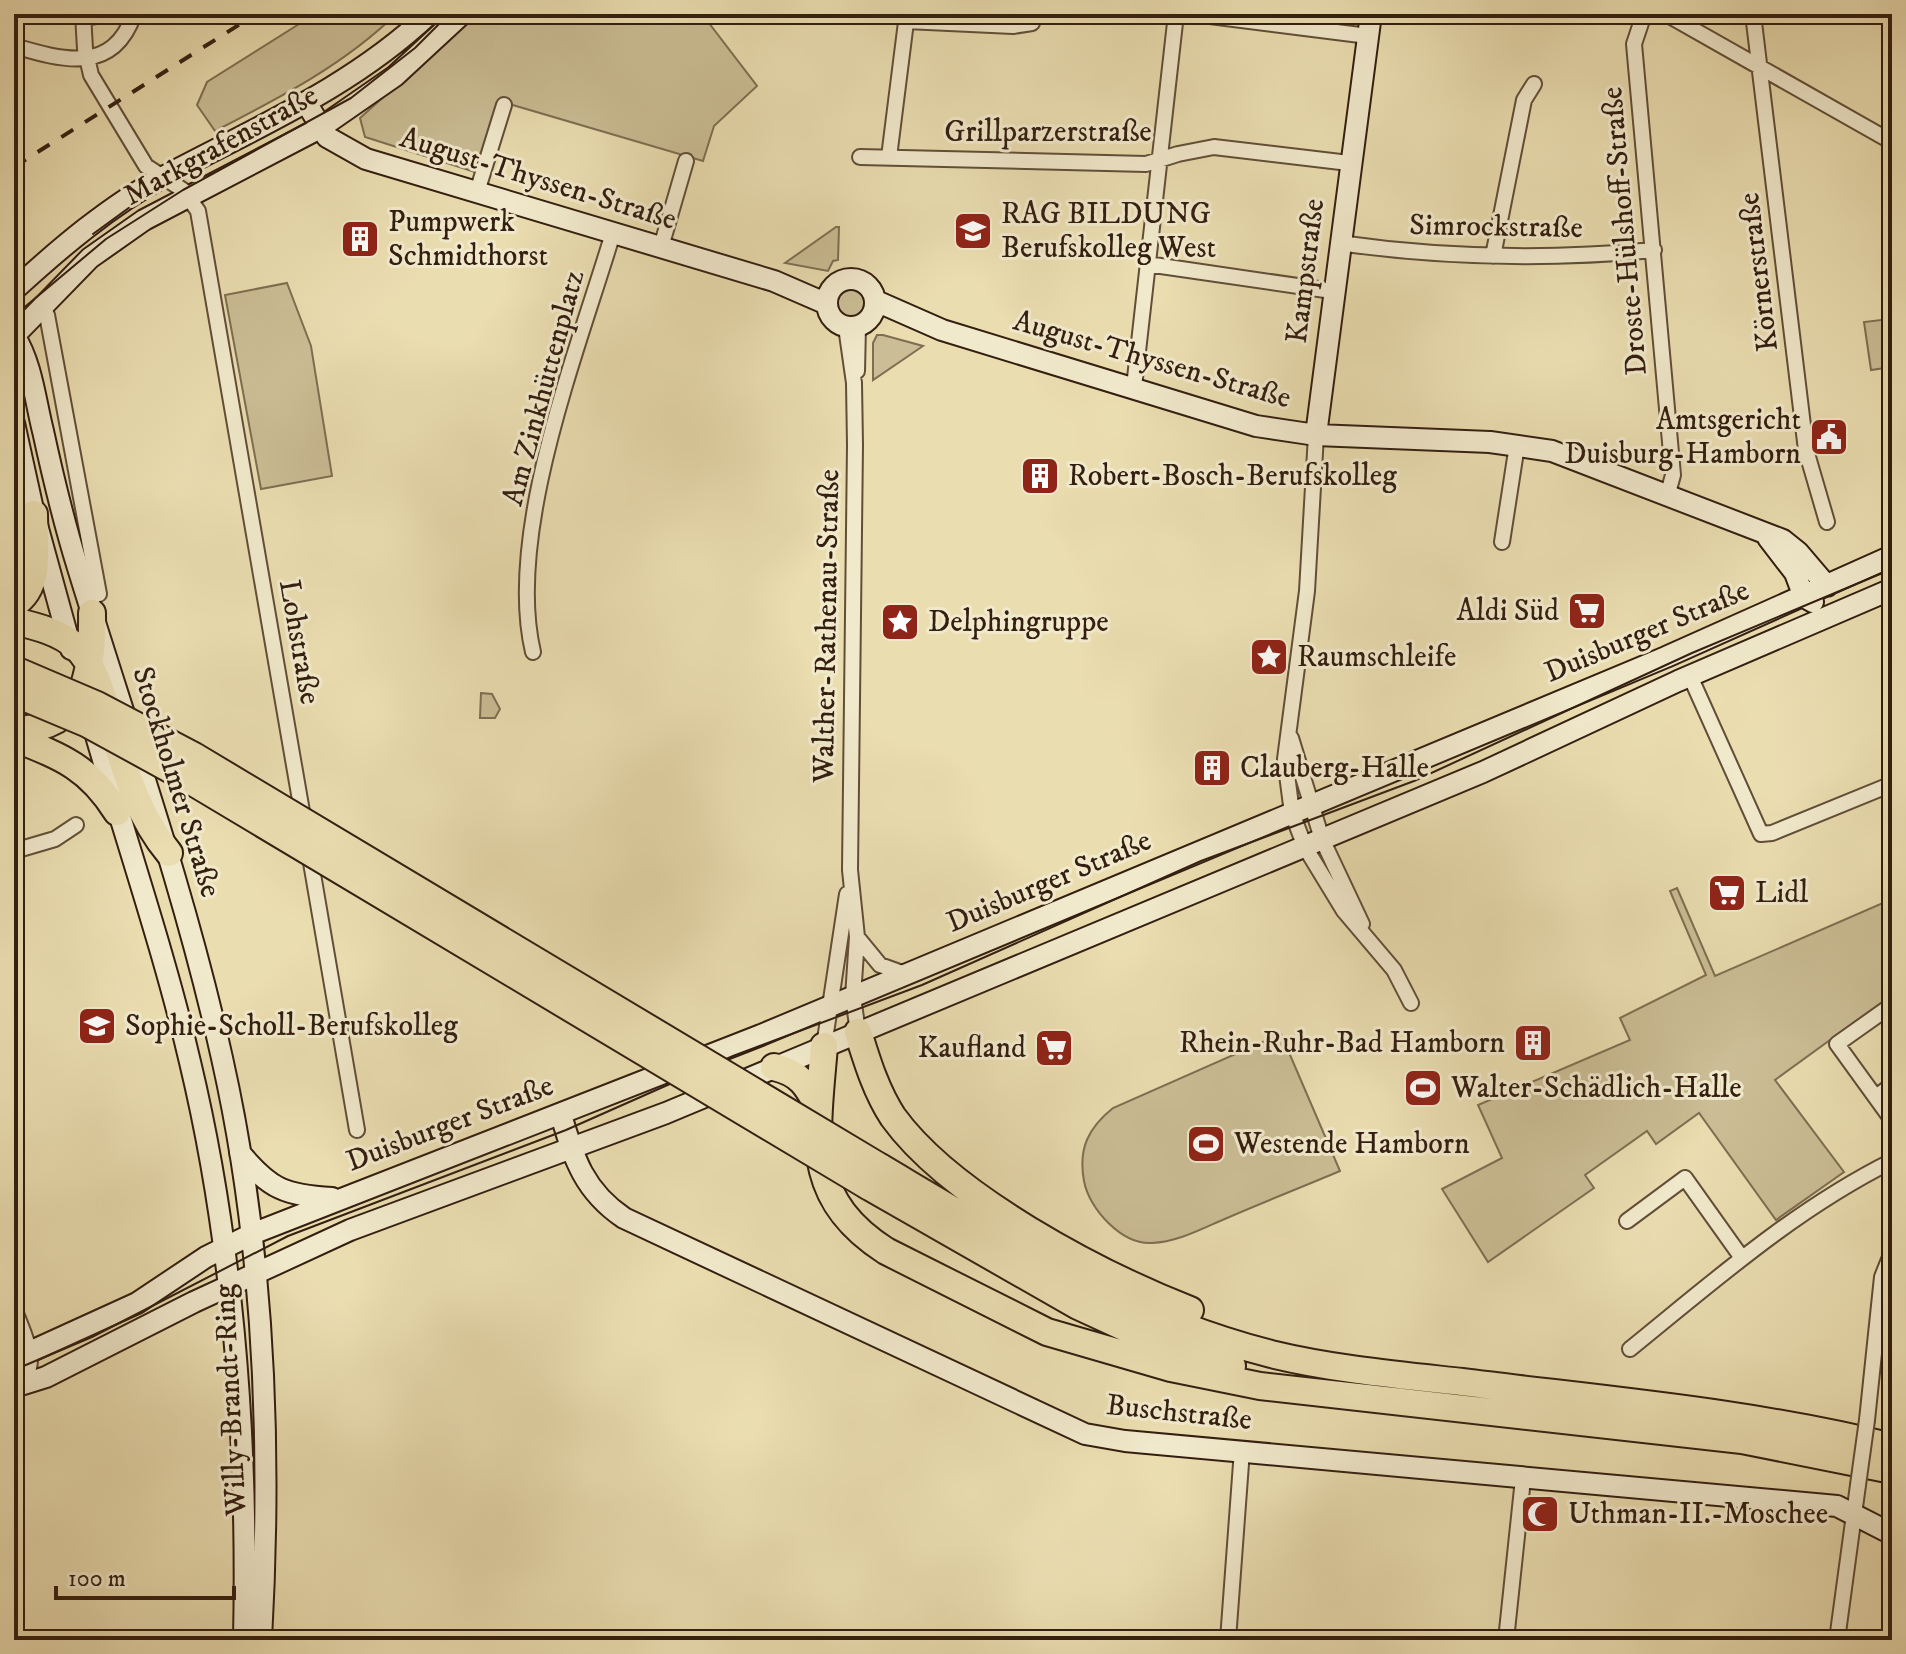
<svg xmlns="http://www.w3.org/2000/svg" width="1906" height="1654" font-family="'IM FELL DW Pica',serif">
<rect width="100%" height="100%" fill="#eaddb0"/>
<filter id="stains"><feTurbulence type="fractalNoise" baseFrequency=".0025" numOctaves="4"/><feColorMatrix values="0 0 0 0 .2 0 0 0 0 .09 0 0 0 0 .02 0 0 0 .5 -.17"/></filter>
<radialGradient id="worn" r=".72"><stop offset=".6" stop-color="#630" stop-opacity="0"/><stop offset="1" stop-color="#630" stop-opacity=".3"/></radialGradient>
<path fill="#cbbd95" stroke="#7f6e52" stroke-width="2" d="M315 14H396C344 65 279 98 215 131L197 105 207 82Z
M476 14H702L757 86 714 126 703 161 499 101 478 173 365 137 360 118Z
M836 227H839L838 260 833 261 828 271 785 263Z
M287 283 311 346 332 476 261 489 225 295Z
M836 303a16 16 0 1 1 32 0a16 16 0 1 1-32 0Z
M1889 319 1892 367 1871 370 1864 322Z
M877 335H883L923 346 873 380V343Z
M481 693 492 694 500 709 495 718H480Z
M1677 888 1715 976 1892 899V995L1775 1080 1844 1172 1776 1220 1699 1113 1656 1144 1647 1131 1585 1175 1594 1188 1488 1262 1442 1189 1502 1158 1478 1105 1630 1040 1620 1018 1706 975 1670 891Z
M1281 1034 1340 1171C1302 1187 1264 1202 1227 1218 1203 1228 1178 1242 1152 1243 1122 1245 1089 1209 1084 1181 1078 1149 1088 1128 1113 1108Z"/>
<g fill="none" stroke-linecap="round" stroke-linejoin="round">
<g stroke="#614e38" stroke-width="18">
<path id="street" d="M83 14 85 49 91 75 146 166 183 190 198 211 304 823
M1194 14 1368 36
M1644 14 1634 44 1673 475 1668 493
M1666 14 1892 142
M1753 14 1806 450 1827 522
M83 18 109 14
M906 21 1013 26 1032 23
M14 46C62 60 113 75 134 14
M860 157 1146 164 1178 154 1214 147 1349 163
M889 157 907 14
M477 192 504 105
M1339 243C1444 258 1548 260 1654 250
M661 247 686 161
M1493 256 1524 100 1534 84
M1147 264 1332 291
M41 304 47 315 99 594
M846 327 854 383 855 445 850 870 857 937 853 997 858 1032
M857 371 858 326
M1134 387 1176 14
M1316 435 1307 591 1285 759 1292 813 1305 847 1344 911 1394 970 1411 1003
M1502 542 1517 445
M533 652C505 533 578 350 613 233
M1690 676 1761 834 1772 833 1892 784
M1291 738 1322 839 1362 924
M14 851 55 839 76 825
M309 851 357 1130
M857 937 880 965 905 974
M1892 1005 1837 1044 1892 1120
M824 1046 847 894
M1876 1097 1892 1085
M1627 1221 1685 1178 1742 1258
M14 1308C23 1334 42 1363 19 1384
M1630 1349C1714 1281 1794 1210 1892 1161
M1867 1420 1882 1277 1892 1252
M1228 1640 1242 1450
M1506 1640 1523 1479
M1837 1640 1858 1485"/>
</g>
<g stroke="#331e10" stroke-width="24">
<path id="secondary" d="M307 104 327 137 366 159 774 281 827 304
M827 303a24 24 0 1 1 48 0a24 24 0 1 1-48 0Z
M14 290C59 249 110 205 165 176 257 127 352 87 429 14
M876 301 942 330 1256 426 1316 435 1490 442 1552 451 1783 540 1798 552 1827 586
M14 335C32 364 35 399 43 431 53 477 64 523 78 568 128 731 185 891 222 1058 265 1249 272 1446 261 1640
M14 336 90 258 144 220 320 128 395 76 462 14
M14 423 34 514 71 649
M1316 435 1371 14
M1768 538 1795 573 1804 597 1813 602
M91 718C123 833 163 946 190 1062 235 1250 248 1447 244 1640
M561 1115C574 1159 584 1191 624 1218L1085 1434 1125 1441 1837 1506 1892 1534
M240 1153C271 1190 285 1195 332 1198
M14 1359 137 1303 206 1257 252 1234 761 1035 1666 657 1892 556
M14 1387 46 1377 194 1302 350 1230 666 1113 1483 772 1678 681 1892 589"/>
</g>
<g stroke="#331e10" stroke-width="30">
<path id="highway" d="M14 604C43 586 34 543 34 514
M14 621C35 626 60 632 76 647 96 666 103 699 111 725 125 770 138 816 169 853
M14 730C87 729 93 671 92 613
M14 738C62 757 89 767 117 812
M858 1032C867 1061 876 1091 893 1117 951 1197 1098 1274 1190 1310
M824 1046C817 1134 802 1197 886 1251L1047 1332 1171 1368 1260 1386 1742 1440 1892 1470
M774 1067C800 1073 807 1085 819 1108
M880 1167C1005 1241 1128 1318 1271 1354 1333 1369 1398 1375 1462 1382 1605 1400 1752 1412 1892 1447
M868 1186 1078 1306 1143 1336 1232 1366"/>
</g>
<use href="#street" stroke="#f1e9cc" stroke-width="14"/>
<use href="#secondary" stroke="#f1e9cc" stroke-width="20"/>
<use href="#highway" stroke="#eaddb0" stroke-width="26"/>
<path stroke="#331e10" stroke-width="2" d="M93 234 130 207 188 175
M14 316 106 239 183 190 351 98 415 48 449 14
M14 1370 92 1337 288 1236 566 1130 733 1056 922 985 1201 861 1414 781 1692 653 1892 569"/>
<path stroke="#331e10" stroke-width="4" stroke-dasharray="14 14" stroke-linecap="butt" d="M14 167 256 14"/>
<g stroke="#614e38" stroke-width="18" stroke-linecap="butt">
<path id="street-bridge" d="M1858 1485 1867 1420"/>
</g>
<g stroke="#331e10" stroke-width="30" stroke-linecap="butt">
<path id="highway-bridge" d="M15 670 97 705 194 756 880 1167
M14 693 88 724 181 775 868 1186"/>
</g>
<use href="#street-bridge" stroke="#f1e9cc" stroke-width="14"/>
<use href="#highway-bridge" stroke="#eaddb0" stroke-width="26"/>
</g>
<defs>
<g id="school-square" transform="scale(2)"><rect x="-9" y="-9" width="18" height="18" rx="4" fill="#8f2418" stroke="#f1e9cc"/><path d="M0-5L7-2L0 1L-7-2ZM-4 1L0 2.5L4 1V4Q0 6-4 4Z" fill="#fff"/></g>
<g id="building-square" transform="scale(2)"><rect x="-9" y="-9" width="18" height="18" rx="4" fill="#8f2418" stroke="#f1e9cc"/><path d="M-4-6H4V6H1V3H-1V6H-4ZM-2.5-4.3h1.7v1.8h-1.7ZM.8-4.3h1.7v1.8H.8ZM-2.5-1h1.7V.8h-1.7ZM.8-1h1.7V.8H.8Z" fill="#fff"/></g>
<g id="civic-square" transform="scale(2)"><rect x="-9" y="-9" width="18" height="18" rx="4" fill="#8f2418" stroke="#f1e9cc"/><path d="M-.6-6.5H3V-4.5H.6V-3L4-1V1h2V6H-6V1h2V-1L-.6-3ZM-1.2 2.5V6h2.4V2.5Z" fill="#fff"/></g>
<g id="supermarket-square" transform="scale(2)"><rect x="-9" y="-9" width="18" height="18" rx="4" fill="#8f2418" stroke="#f1e9cc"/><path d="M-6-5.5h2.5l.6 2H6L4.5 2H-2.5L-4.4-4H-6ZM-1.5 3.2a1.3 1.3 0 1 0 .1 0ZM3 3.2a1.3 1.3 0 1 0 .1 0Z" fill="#fff"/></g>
<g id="sight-square" transform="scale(2)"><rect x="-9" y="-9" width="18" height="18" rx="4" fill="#8f2418" stroke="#f1e9cc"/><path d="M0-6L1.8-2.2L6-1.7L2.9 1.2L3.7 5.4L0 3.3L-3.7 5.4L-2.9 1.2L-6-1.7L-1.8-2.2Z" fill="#fff"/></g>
<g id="stadium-square" transform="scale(2)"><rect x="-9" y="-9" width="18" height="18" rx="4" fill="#8f2418" stroke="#f1e9cc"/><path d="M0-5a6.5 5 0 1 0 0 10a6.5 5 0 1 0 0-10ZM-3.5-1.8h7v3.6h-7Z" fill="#fff"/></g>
<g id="mosque-square" transform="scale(2)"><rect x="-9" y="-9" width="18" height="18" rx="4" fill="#8f2418" stroke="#f1e9cc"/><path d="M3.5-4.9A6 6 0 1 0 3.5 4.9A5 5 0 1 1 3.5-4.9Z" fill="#fff"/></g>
</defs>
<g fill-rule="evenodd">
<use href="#school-square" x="973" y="231"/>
<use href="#building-square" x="360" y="239"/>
<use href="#civic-square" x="1829" y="437"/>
<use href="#building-square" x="1040" y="476"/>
<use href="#supermarket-square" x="1587" y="611"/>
<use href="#sight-square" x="900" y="622"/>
<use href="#sight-square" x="1269" y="657"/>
<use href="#building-square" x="1212" y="768"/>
<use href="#supermarket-square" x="1727" y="893"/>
<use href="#school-square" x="97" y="1026"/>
<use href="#building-square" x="1533" y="1043"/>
<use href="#supermarket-square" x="1054" y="1048"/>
<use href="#stadium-square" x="1423" y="1088"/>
<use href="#stadium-square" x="1206" y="1144"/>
<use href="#mosque-square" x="1540" y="1514"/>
</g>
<g text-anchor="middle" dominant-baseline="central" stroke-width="6" stroke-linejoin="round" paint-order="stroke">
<g font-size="30" fill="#331e10" stroke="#f1e9cc">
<text x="1048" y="132">Grillparzerstraße</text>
<text transform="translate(221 146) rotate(-29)">Markgrafenstraße</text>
<text transform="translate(538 179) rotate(17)">August-Thyssen-Straße</text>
<text transform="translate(1496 227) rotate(1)">Simrockstraße</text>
<text transform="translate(1625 231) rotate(-95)">Droste-Hülshoff-Straße</text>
<text transform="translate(1306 271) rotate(-83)">Kampstraße</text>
<text transform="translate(1759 272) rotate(-97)">Körnerstraße</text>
<text transform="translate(1152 360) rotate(16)">August-Thyssen-Straße</text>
<text transform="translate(544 388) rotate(-75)">Am Zinkhüttenplatz</text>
<text transform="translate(827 626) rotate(-89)">Walther-Rathenau-Straße</text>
<text transform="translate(1647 632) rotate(-23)">Duisburger Straße</text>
<text transform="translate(299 642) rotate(80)">Lohstraße</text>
<text transform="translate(176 782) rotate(73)">Stockholmer Straße</text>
<text transform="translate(1049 882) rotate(-23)">Duisburger Straße</text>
<text transform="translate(450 1124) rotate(-21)">Duisburger Straße</text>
<text transform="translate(231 1400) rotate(-93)">Willy-Brandt-Ring</text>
<text transform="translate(1179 1413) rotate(6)">Buschstraße</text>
</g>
<g font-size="30" fill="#331e10" stroke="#f1e9cc" text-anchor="start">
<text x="1001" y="214">RAG BILDUNG<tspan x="1001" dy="34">Berufskolleg West</tspan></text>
<text x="388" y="222">Pumpwerk<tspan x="388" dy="34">Schmidthorst</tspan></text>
<text x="1801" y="420" text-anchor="end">Amtsgericht<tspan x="1801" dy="34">Duisburg-Hamborn</tspan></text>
<text x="1068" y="476">Robert-Bosch-Berufskolleg</text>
<text x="1559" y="611" text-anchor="end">Aldi Süd</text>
<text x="928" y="622">Delphingruppe</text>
<text x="1297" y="657">Raumschleife</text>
<text x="1240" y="768">Clauberg-Halle</text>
<text x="1755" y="893">Lidl</text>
<text x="125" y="1026">Sophie-Scholl-Berufskolleg</text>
<text x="1505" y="1043" text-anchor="end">Rhein-Ruhr-Bad Hamborn</text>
<text x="1026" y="1048" text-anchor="end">Kaufland</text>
<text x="1451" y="1088">Walter-Schädlich-Halle</text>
<text x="1234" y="1144">Westende Hamborn</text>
<text x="1568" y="1514">Uthman-II.-Moschee</text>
</g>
</g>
<rect width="1906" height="1654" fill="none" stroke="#eaddb0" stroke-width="48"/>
<rect x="16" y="16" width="1874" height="1622" fill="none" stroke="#331e10" stroke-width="4"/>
<rect x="24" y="24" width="1858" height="1606" fill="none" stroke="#331e10" stroke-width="2"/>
<path d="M56 1586v12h178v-12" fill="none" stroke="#331e10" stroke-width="4"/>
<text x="68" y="1586" font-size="24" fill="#331e10" stroke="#f1e9cc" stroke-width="6" paint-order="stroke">100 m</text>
<rect width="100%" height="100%" filter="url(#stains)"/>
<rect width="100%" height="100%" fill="url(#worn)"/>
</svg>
